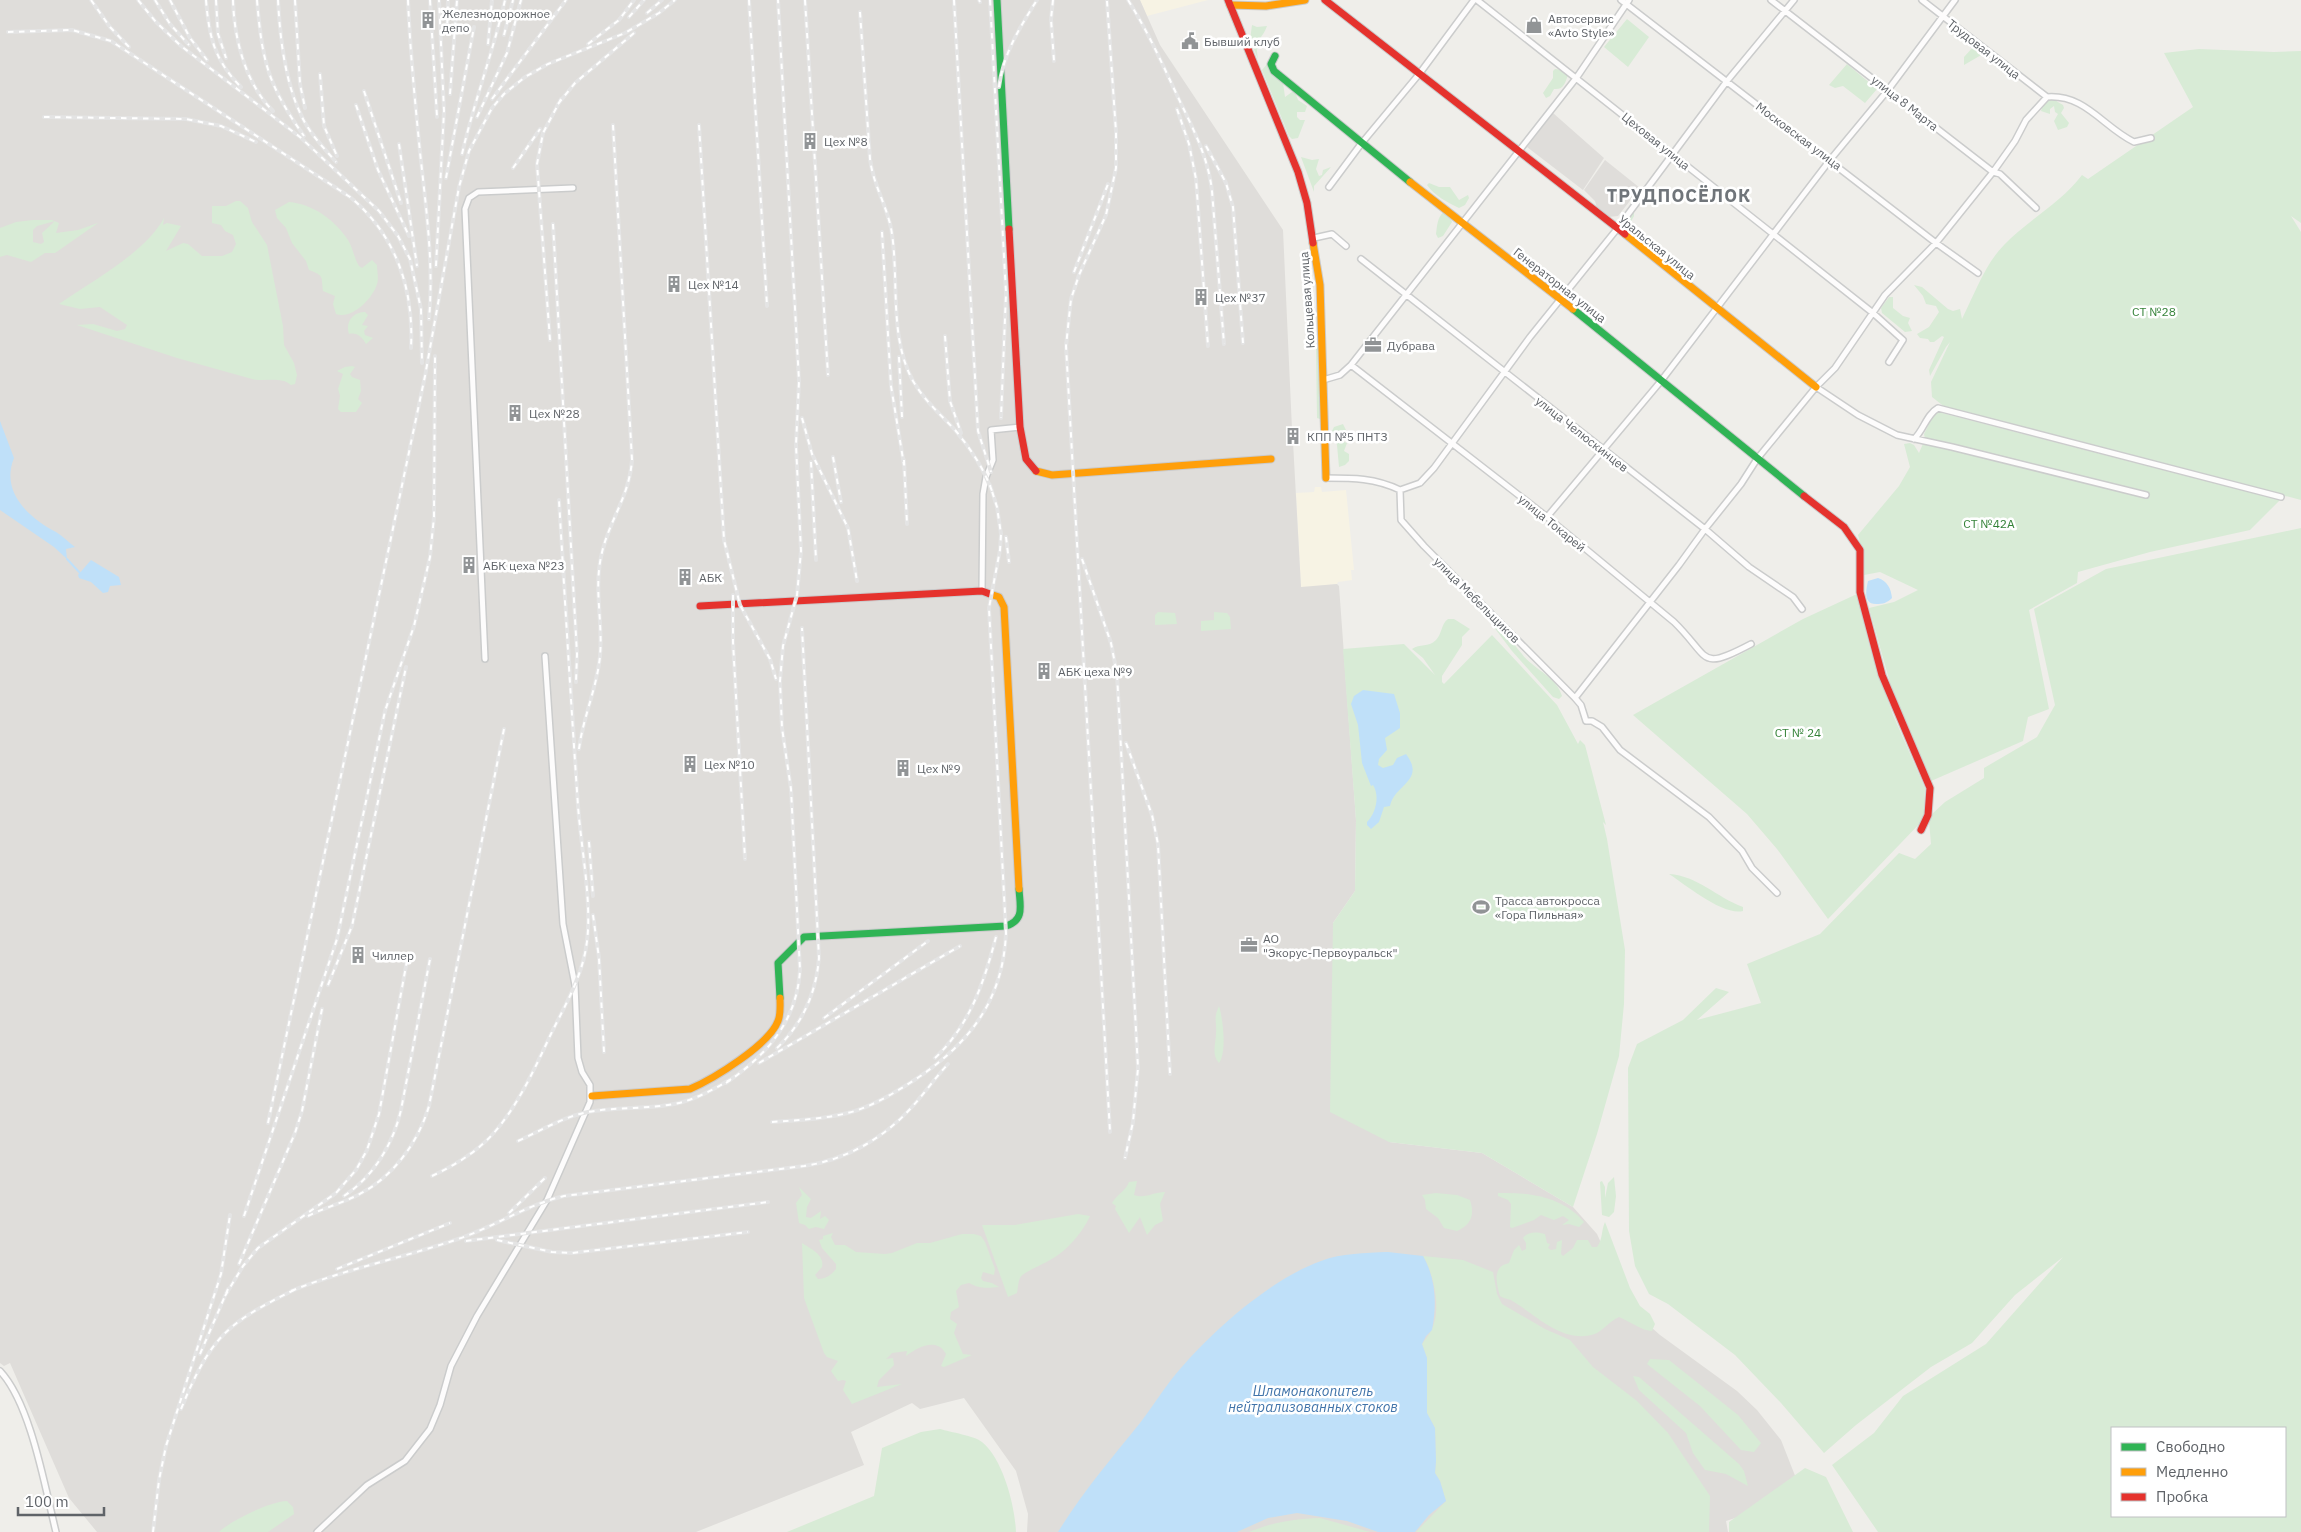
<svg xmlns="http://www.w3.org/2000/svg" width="2301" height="1532" font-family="'IBM Plex Sans',sans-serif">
<rect width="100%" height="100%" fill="#efeeea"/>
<path fill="#f7f3e4" d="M1140 0H1208L1147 16Z
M1315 487H1321L1322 492 1346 490 1354 570H1351L1352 580 1338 582 1337 584 1301 588 1296 493 1314 492Z"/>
<path fill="#dfddda" d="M0 0H1140L1160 45 1283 230 1292 429H1297L1298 441 1293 442 1301 587 1337 584 1339 586 1356 820 1355 891 1333 923 1389 1142 1482 1153 1573 1207 1597 1234 1626 1298 1643 1320 1660 1335 1737 1391 1757 1410 1781 1440 1803 1496 1726 1521 1728 1532H1027L1028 1514 1016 1471 964 1398 920 1409 912 1403 851 1432 864 1465 696 1532H97L69 1498 10 1363 4 1366 0 1363Z
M1553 113 1604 158 1583 190 1527 147Z
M1605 160 1640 188 1618 216 1608 217 1597 208 1595 201 1584 190Z"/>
<path fill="#d8ebd6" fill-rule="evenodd" d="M1627 19 1649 37 1628 67 1604 47Z
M1252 25 1257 27 1267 26C1260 45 1254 33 1258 59L1250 40Z
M1974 46 1978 47 1983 54 1964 65V57Z
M2199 49 2274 52 2301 51V223L2291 216 2301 232V500L1946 408 1932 397 1931 382 1950 342 1946 347 1930 376 1929 370 1944 337 1942 336 1934 342H1930L1928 339 1920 338 1917 334 1929 327 1939 312 1936 306 1926 304 1923 296 1914 285 1922 287 1948 309 1953 311 1960 309 1962 319C1974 295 1985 264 2004 245 2028 220 2061 203 2082 175L2088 179 2193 107 2164 53Z
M1267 64 1274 67 1283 83 1285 97 1292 92H1295L1298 100 1307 106 1305 112H1297V117L1300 120H1305L1298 138 1292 139 1289 136 1262 70Z
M1847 64 1877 89 1865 103 1843 86 1835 88 1829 85Z
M1555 69 1564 70 1568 75C1565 83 1564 90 1554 89L1550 96 1546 98 1543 93 1553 78V71Z
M2051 98 2063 105 2064 108 2061 113 2069 123 2067 127 2058 130 2054 121 2058 114 2055 112 2054 106 2050 109V114L2041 111 2043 105Z
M1301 157 1312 160 1319 159 1316 169 1319 176 1322 175 1323 170 1331 167 1314 186V192Z
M1429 183 1439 187H1450L1459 200 1468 195 1469 198 1465 205 1459 208C1447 202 1435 196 1427 185Z
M236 201H240L248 208 252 222 267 245 283 326 284 345 294 363 297 375 295 384 291 385C281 376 265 382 252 379L177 358 77 325 93 324 117 331 125 329 127 325 100 307 80 309 59 304C92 281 145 253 164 218L163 225 167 223 181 226 166 251 183 243 188 244 202 256H222L232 252 236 244 233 235 225 231 221 225 212 223V206H226Z
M289 202C313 204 335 220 348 240 353 248 354 258 359 266L362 268 372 260 377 265C377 271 379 279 377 284 373 298 352 320 336 314L333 304 335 296 323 291C321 277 325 276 309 270L306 261 292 243 286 228 277 218 275 210Z
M1634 211V216L1629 225 1638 233V239L1634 240 1622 229 1621 226Z
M1444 212 1450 217 1452 222 1443 236 1438 238 1436 234C1437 227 1437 217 1444 212Z
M33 220H52L59 223 56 233 78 230 98 223 55 253H45L31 262 7 255 0 257V228L16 222ZM55 221 42 233 44 242 41 244 33 242V230L37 226Z
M1889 297H1893V308L1903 316 1910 318 1908 323 1912 331 1905 332 1882 313 1881 308Z
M365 312 368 315 362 325 368 326 364 331 365 335 373 338 366 344C362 337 357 332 349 334 345 322 353 312 365 312Z
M1319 346 1320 419 1317 418 1316 348Z
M352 366 355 367 350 374 352 377 360 380 361 391 358 399 362 403 356 412H341L338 409 340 396 338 389 343 374 337 371 345 367Z
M1938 412 2280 500 2250 530 2150 552 2078 572 2077 583 2029 610 2049 709 2028 717 2023 741 1931 781 1891 686 1869 608 1894 602 1918 590 1880 572 1864 575V557L1858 535 1899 486 1910 467 1904 444 1910 443 1914 445 1919 453 1925 439 1924 434 1934 414Z
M1343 424 1346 430 1340 438 1341 441 1347 443 1344 451 1349 454V461L1345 465 1339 467 1337 445 1332 431 1334 427Z
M2301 528V1532H1878L1832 1465 1874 1433 1903 1396 1986 1344 2063 1257 2015 1295 1972 1343 1931 1367 1856 1425 1824 1453 1781 1403 1735 1355 1668 1304 1649 1294 1635 1266 1629 1231 1628 1068 1637 1044 1683 1020 1716 988 1729 992 1697 1020 1761 1003 1747 964 1820 934 1899 853 1915 859 1931 844 1929 821 1932 814 1945 802 1984 778V768L2037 737 2055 705 2034 609 2106 569ZM2112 1428H2285V1516H2112Z
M1857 594 1870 648 1893 715 1925 788 1924 819 1828 919 1777 849 1747 814 1633 715 1803 619Z
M1158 612 1175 613 1177 624 1155 625V615Z
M1214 612 1227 613 1230 617 1231 629 1201 631V621L1214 620Z
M1484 614C1501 624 1510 640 1522 654 1533 669 1557 677 1562 696L1559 699 1553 697 1512 651Z
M1448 619H1454L1470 629 1462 637V645L1442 676V682L1444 684 1492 635 1557 705 1578 744 1580 740 1585 745 1606 825 1603 822 1607 839 1625 950 1624 1004 1619 1056 1597 1134 1573 1207 1482 1153 1389 1142 1330 1112 1333 923 1355 891 1356 820 1343 649 1404 644 1435 675 1423 658 1412 649C1420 643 1428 648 1436 640 1442 634 1441 624 1448 619Z
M1669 874C1698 876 1716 897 1743 907V911C1723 916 1686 885 1669 874Z
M1219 1006C1223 1019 1227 1052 1219 1063 1211 1054 1216 1044 1216 1033 1217 1021 1213 1019 1219 1006Z
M1614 1177 1616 1196 1614 1212 1609 1217 1602 1215 1600 1182 1602 1181 1605 1187V1198L1608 1183Z
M1137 1181 1134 1195C1145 1199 1154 1192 1165 1192L1160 1204 1163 1221 1155 1225 1147 1235 1140 1217 1129 1233 1115 1209 1116 1206 1112 1203C1117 1194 1126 1191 1129 1182Z
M799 1187 811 1199 807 1207 806 1217 811 1218 821 1211 820 1219 825 1216 829 1220 824 1229 816 1227 809 1229 805 1225 799 1223 796 1203 802 1195Z
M1436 1193 1457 1195 1470 1200C1475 1215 1471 1225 1457 1231L1444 1228 1438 1218 1426 1209 1425 1200 1422 1195Z
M1498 1193C1530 1192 1563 1197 1584 1222L1579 1227 1569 1224 1562 1225 1569 1220 1563 1216 1554 1220 1541 1215 1534 1220 1512 1228 1510 1227 1511 1204 1508 1200 1498 1196Z
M1078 1214 1090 1216C1083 1232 1066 1252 1050 1260 1044 1264 1023 1272 1020 1278 1018 1282 1018 1288 1017 1293L1008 1297 982 1225H1015Z
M1605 1222 1630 1288 1640 1306 1650 1314 1655 1324 1652 1331C1643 1331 1629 1321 1619 1317 1610 1321 1603 1330 1597 1333 1566 1346 1537 1316 1514 1302 1509 1298 1504 1299 1500 1296 1497 1286 1493 1271 1503 1265 1505 1264 1507 1264 1509 1263L1514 1250 1519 1245 1522 1251 1526 1249V1243L1523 1238C1528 1231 1538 1232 1545 1234L1547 1243 1550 1244 1548 1248 1551 1250 1556 1249 1557 1242 1562 1240 1561 1254 1563 1256 1573 1248 1577 1240H1588L1592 1247H1597C1603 1239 1601 1231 1605 1222Z
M833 1233 831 1237 835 1245H845L856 1252 885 1254 892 1253 917 1243H930L962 1234H974L981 1236 985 1242 995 1269 994 1275 983 1272 981 1278 983 1281 992 1283 999 1287C987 1288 980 1289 969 1283L961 1285 956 1291 959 1307 951 1312 950 1319 957 1324 954 1333 963 1354 972 1355 944 1367 941 1366 946 1354C937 1337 918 1347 906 1356L907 1351 892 1353 886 1359 893 1358 894 1365 879 1380 877 1387 902 1384 852 1404 843 1390 846 1381 843 1380 838 1381 831 1371 838 1361 827 1357 824 1353 804 1298 802 1243C811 1249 825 1255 822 1267L815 1275 818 1279C826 1279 831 1275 836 1269V1264L822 1248 819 1240 823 1239V1236Z
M1423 1256 1463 1260 1493 1272 1497 1294 1502 1304 1545 1329 1570 1340 1593 1367 1637 1401 1668 1433 1710 1496 1709 1532H1416L1446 1501 1440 1481 1435 1473 1436 1461 1435 1428 1427 1413V1358L1422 1344C1425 1340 1429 1335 1431 1331 1442 1311 1434 1274 1423 1256Z
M1650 1359 1669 1360 1738 1415 1761 1443 1754 1452 1741 1450 1700 1406 1647 1364Z
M1633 1376 1639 1377 1739 1464 1744 1471 1748 1486 1726 1474 1705 1470 1693 1453 1686 1433 1639 1390Z
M940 1429C950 1432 975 1436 982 1442 1003 1459 1015 1506 1016 1532H787L874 1496 882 1448 921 1432Z
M1805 1468 1826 1477 1853 1532H1729V1522Z
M287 1501 293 1507 294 1514 268 1532H219C230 1521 271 1501 287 1501Z
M1320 1518 1370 1532H1249C1273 1522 1294 1519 1320 1518Z"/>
<path fill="#bfe0f9" d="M0 421 14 458C0 492 29 518 56 532 63 536 69 543 75 547L66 549 67 559 54 547 0 510Z
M91 560 119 577 121 585 110 586 108 592 103 593 91 582 79 578 78 575Z
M1878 578C1887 581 1891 588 1892 598 1887 603 1883 604 1876 604 1863 604 1866 590 1868 581Z
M1363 690 1394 694 1400 713V728L1385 738 1387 750 1379 759 1378 765 1383 768 1393 765 1397 758 1406 754C1426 781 1395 784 1390 806L1384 807 1379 822 1371 829 1367 825V822C1376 813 1380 796 1373 785L1371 786 1362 763 1358 725 1351 704 1354 696Z
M1388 1252 1423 1256C1436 1279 1437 1304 1432 1330L1426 1336 1422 1344 1427 1358V1413L1435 1428 1436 1461 1435 1473 1440 1481 1446 1501 1429 1515 1415 1532H1378L1347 1521 1297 1513 1268 1518 1237 1532H1058C1082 1493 1111 1459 1140 1423 1151 1409 1160 1394 1171 1380 1206 1336 1268 1280 1321 1261 1342 1253 1365 1253 1388 1252Z"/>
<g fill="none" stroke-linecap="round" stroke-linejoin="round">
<path stroke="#bfe0f9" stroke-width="2" d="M67 559 80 573"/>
<g stroke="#cbcccc" stroke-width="8">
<path id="street" d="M1477 0 1873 313 1903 340 1889 362
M1621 0 1936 243 1978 273
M1771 0 1993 172 2000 174 2036 208
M1922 0 2047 97
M1329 187 1361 144 1420 73 1474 0
M1314 238 1332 234 1346 246
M1361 259 1705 529 1749 567 1793 597 1802 609
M1351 365 1547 517 1674 622C1711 658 1698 672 1751 644
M1323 380 1340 375 1351 365 1577 77 1629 0
M1816 387 1858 415 1897 435 1952 447 2146 495
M1914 439C1924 430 1926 415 1938 408L2281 497
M1326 478C1353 478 1375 478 1400 490
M1400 490 1420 483 1434 468 1530 337 1617 229 1727 81 1794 0
M1400 490 1401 520 1424 546 1575 698 1581 705 1586 721H1592L1602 727 1620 750 1709 817 1742 851 1752 868 1777 893
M1547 517 1661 381 1830 160 1888 90 1955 0
M982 591 983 494 986 477 993 460 991 430 1020 427
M485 659 465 209 469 198 478 192 573 188
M1575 698 1679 565 1705 529 1741 484 1757 459 1816 387 1835 368 1885 295 1936 243 1993 172 2015 141 2026 120 2047 97C2085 94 2103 127 2134 142L2151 138
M0 1371C31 1404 45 1488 56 1532
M317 1532 367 1485 405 1461 430 1429 440 1405 451 1366 477 1316 547 1200 590 1102V1085L582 1072 578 1058 575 985 563 924 545 656"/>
</g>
<g stroke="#cacacb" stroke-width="9">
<path id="fast" d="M997 0 1009 229
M1275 56 1271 64 1274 71 1410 182
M1573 309 1804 496
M780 998 778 963 804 937 1006 926C1025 920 1020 906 1019 889"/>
</g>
<g stroke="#cacacb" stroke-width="9">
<path id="slow" d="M1230 5 1266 6 1305 0
M1410 182 1573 309
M1625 234 1816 387
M1313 243 1320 285 1326 478
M1036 471 1052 475 1271 459
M990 594 999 597 1004 607 1019 889
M592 1096 690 1089C713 1079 769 1045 778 1021 781 1014 780 1005 780 998"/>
</g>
<g stroke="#cacacb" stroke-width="9">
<path id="jam" d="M1228 0 1298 172 1307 203 1313 243
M1325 0 1625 234
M1009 229 1020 427 1026 459 1036 471
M1804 496 1844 527 1860 550V592L1882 675 1930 788 1928 815 1921 830
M700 606 982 591 990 594"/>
</g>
<use href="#street" stroke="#fdfcfc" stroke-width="5"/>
<use href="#fast" stroke="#30b455" stroke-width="7"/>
<use href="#slow" stroke="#ff9f0a" stroke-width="7"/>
<use href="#jam" stroke="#e5322d" stroke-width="7"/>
<g stroke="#e4e4e4" stroke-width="4">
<path id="rail" d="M91 0 110 27 129 47
M138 0 156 22 181 46 300 137 379 211 398 236 410 259 421 309
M155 0 170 24 189 45
M170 0 190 38 207 60
M206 0C209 36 214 60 241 87
M216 0 218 34 226 58
M233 0C234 38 245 83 273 111
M257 0C262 62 268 85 304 136
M278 0C280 39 285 84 303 119 311 135 324 148 336 162
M295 0 300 84 305 108
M408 0C410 51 415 101 420 152 426 208 434 264 429 319
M430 0 437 117
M749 0 767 306
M805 0 828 375
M954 0 978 431 991 472
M979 0 980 2
M990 0 1006 293 1001 418
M1053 0 1051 19 1054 61
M1128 0C1147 30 1161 61 1176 93 1191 125 1208 155 1212 191L1224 344
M1107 1 1116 132V168L1106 215 1079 275 1071 299 1066 346 1110 1132
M860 12 870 159C873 184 886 204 891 228 900 278 888 335 913 381 924 400 940 414 955 430 971 449 984 469 992 491
M647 13 662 0
M629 17 644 0
M8 32 72 30 111 41 350 197C396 235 414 289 411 348
M447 34 448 0
M504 35 513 0
M488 44 492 0
M588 44 619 20 634 0
M320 74 324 126 337 156
M999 87C1003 54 1020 27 1037 0
M364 91 401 203
M450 94 457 0
M492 99 566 0
M558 104 575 83 634 33
M356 105 378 170 409 236
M1177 109 1189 144 1196 179 1208 346
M44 117 186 119 221 126 256 142
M477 117 507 53 521 0
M699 125 724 540 740 605 770 659 776 679
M399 144 417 266
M1206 146 1226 183 1233 207 1243 343
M462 154C474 102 493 52 505 0
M513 168 540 129
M446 178 474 27
M553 224 577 654 576 682
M882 232 891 386 904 465
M436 266 444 111 439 0
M1074 272 1108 184
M421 309 422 363
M945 336 950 401 961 433
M550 340 537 164 543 133 561 99
M899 357 902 417
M802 418 812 454 848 528 857 581
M833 457 841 502
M904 460 907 524
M811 462 816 560
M1006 537 1009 562
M1082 559 1111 643 1117 674 1138 1068 1133 1122 1125 1158
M733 595V642L745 859
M1126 743 1152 815 1158 844 1170 1074
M579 749C583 717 597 688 600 656 603 623 594 590 601 557 608 521 629 499 632 460L613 125
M589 842 593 896
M593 915 599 958 604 1052
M328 985 352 926 406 667
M824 1018 928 941
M777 1048C803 1023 816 993 819 958L802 628
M935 1058C970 1025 984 982 996 937
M759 1063 960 946
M726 1083C767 1055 797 1021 800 970L791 789 782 728 780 681 783 646 797 595 801 551 796 445 799 381 778 0
M772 1122C800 1120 828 1119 855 1111 876 1104 894 1093 913 1081 968 1045 1003 1002 1006 933L989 608 1000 550 1001 534 997 507 990 485
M268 1123 425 376 459 187 469 151 492 108 504 94 525 77 548 64 625 33 659 13 675 0
M518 1141C542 1130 563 1117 588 1112 615 1107 642 1109 668 1105 691 1102 711 1091 731 1079
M432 1176C453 1166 474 1154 491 1136 517 1108 534 1070 550 1036 565 1005 583 976 587 941 592 902 581 847 578 806 571 704 565 602 559 500
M344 1196C374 1176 393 1144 401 1110L430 959
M509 1213 545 1178
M244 1216 337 939 385 711 414 626 430 557 434 517 435 356
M308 1216C324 1208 342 1203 358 1195 393 1177 418 1143 429 1106L504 729
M497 1240 552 1252 572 1253 748 1232
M466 1241 768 1202
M239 1264 295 1133 302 1111 322 1009
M337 1269 450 1223
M291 1291C345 1269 403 1258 458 1239 494 1227 526 1205 564 1196L804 1166C845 1160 883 1139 911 1108 924 1094 935 1078 948 1064
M225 1296 243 1266 258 1248 336 1193 356 1170 367 1150 379 1114 408 955
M200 1354 228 1289
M181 1409C211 1336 227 1323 296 1289
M153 1532 159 1480 166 1446 221 1274 230 1215"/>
</g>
<use href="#rail" stroke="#fff" stroke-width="2" stroke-dasharray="5.5" stroke-linecap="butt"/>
</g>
<defs>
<g id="building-bare" transform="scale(1.35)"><path d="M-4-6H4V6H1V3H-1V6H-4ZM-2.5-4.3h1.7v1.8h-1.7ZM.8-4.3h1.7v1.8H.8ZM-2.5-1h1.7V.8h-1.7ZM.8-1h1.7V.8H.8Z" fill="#919496" stroke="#fff" stroke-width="2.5" paint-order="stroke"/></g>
<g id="shop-bare" transform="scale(1.35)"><path d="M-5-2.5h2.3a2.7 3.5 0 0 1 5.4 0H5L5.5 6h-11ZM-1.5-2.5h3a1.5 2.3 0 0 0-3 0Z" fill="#919496" stroke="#fff" stroke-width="2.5" paint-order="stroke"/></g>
<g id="civic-bare" transform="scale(1.35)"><path d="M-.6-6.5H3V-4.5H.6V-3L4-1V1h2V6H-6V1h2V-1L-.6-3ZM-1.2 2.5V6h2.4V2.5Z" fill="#919496" stroke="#fff" stroke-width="2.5" paint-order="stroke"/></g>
<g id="office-bare" transform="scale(1.35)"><path d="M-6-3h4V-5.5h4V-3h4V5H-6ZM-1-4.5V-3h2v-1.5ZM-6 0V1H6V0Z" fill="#919496" stroke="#fff" stroke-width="2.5" paint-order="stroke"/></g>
<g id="stadium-bare" transform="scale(1.35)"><path d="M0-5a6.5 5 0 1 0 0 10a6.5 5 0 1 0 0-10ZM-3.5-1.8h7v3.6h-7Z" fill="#919496" stroke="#fff" stroke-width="2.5" paint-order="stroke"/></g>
</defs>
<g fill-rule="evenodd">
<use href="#building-bare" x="428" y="20"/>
<use href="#shop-bare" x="1534" y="25"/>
<use href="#civic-bare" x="1190" y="41"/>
<use href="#building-bare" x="810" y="141"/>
<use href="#building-bare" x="674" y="284"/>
<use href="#building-bare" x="1201" y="297"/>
<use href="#office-bare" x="1373" y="345"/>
<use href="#building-bare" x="515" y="413"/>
<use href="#building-bare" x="1293" y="436"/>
<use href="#building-bare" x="469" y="565"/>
<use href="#building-bare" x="685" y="577"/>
<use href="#building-bare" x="1044" y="671"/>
<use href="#building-bare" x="690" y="764"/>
<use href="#building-bare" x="903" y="768"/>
<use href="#stadium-bare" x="1481" y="907"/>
<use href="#office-bare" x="1249" y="945"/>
<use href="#building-bare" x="358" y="955"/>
</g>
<g text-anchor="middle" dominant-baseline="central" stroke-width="5" stroke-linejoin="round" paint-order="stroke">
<g font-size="12" fill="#5f6368" stroke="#fff" text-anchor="start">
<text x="442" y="13">Железнодорожное<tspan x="442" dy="14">депо</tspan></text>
<text x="1548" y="18">Автосервис<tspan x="1548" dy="14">«Avto Style»</tspan></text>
<text x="1204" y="41">Бывший клуб</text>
<text x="824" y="141">Цех №8</text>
<text x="688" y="284">Цех №14</text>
<text x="1215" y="297">Цех №37</text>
<text x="1387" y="345">Дубрава</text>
<text x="529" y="413">Цех №28</text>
<text x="1307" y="436">КПП №5 ПНТЗ</text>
<text x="483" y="565">АБК цеха №23</text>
<text x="699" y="577">АБК</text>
<text x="1058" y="671">АБК цеха №9</text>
<text x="704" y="764">Цех №10</text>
<text x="917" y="768">Цех №9</text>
<text x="1495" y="900">Трасса автокросса<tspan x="1495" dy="14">«Гора Пильная»</tspan></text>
<text x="1263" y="938">АО<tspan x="1263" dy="14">"Экорус-Первоуральск"</tspan></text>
<text x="372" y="955">Чиллер</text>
</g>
<g font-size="12" fill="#5f6368" stroke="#fff">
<text transform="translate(1984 49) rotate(38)">Трудовая улица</text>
<text transform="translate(1905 103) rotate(38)">улица 8 Марта</text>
<text transform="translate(1799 136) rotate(37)">Московская улица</text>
<text transform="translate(1656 141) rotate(39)">Цеховая улица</text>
<text transform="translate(1657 247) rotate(39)">Уральская улица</text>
<text transform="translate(1560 285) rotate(38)">Генераторная улица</text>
<text transform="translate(1307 300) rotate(-94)">Кольцевая улица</text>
<text transform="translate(1582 434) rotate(38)">улица Челюскинцев</text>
<text transform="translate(1552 523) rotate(39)">улица Токарей</text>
<text transform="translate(1477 600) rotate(45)">улица Мебельщиков</text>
</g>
<g font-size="12" fill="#348238" stroke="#fff">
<text x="2154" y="311">СТ №28</text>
<text x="1989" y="523">СТ №42А</text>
<text x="1798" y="732">СТ № 24</text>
</g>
<g font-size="14" font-style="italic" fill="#4174aa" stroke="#fff">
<text x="1313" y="1391">Шламонакопитель<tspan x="1313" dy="16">нейтрализованных стоков</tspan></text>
</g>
<g font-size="18" font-weight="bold" letter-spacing="1" fill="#70757a" stroke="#fff">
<text x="1679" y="195">ТРУДПОСЁЛОК</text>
</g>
</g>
<rect x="2111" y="1427" width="175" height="90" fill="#ffffff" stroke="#bfc1c3"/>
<rect x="2121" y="1443" width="25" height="8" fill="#30b455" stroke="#bfc1c3"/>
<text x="2156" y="1452" font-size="15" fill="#5f6368">Свободно</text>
<rect x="2121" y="1468" width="25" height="8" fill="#ff9f0a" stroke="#bfc1c3"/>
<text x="2156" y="1477" font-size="15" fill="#5f6368">Медленно</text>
<rect x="2121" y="1493" width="25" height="8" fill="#e5322d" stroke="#bfc1c3"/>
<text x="2156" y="1502" font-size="15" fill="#5f6368">Пробка</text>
<path d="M18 1507v8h86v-8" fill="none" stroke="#5f6368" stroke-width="2.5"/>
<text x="25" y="1507" font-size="15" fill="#5f6368" stroke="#ffffff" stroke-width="4" paint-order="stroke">100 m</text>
</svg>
